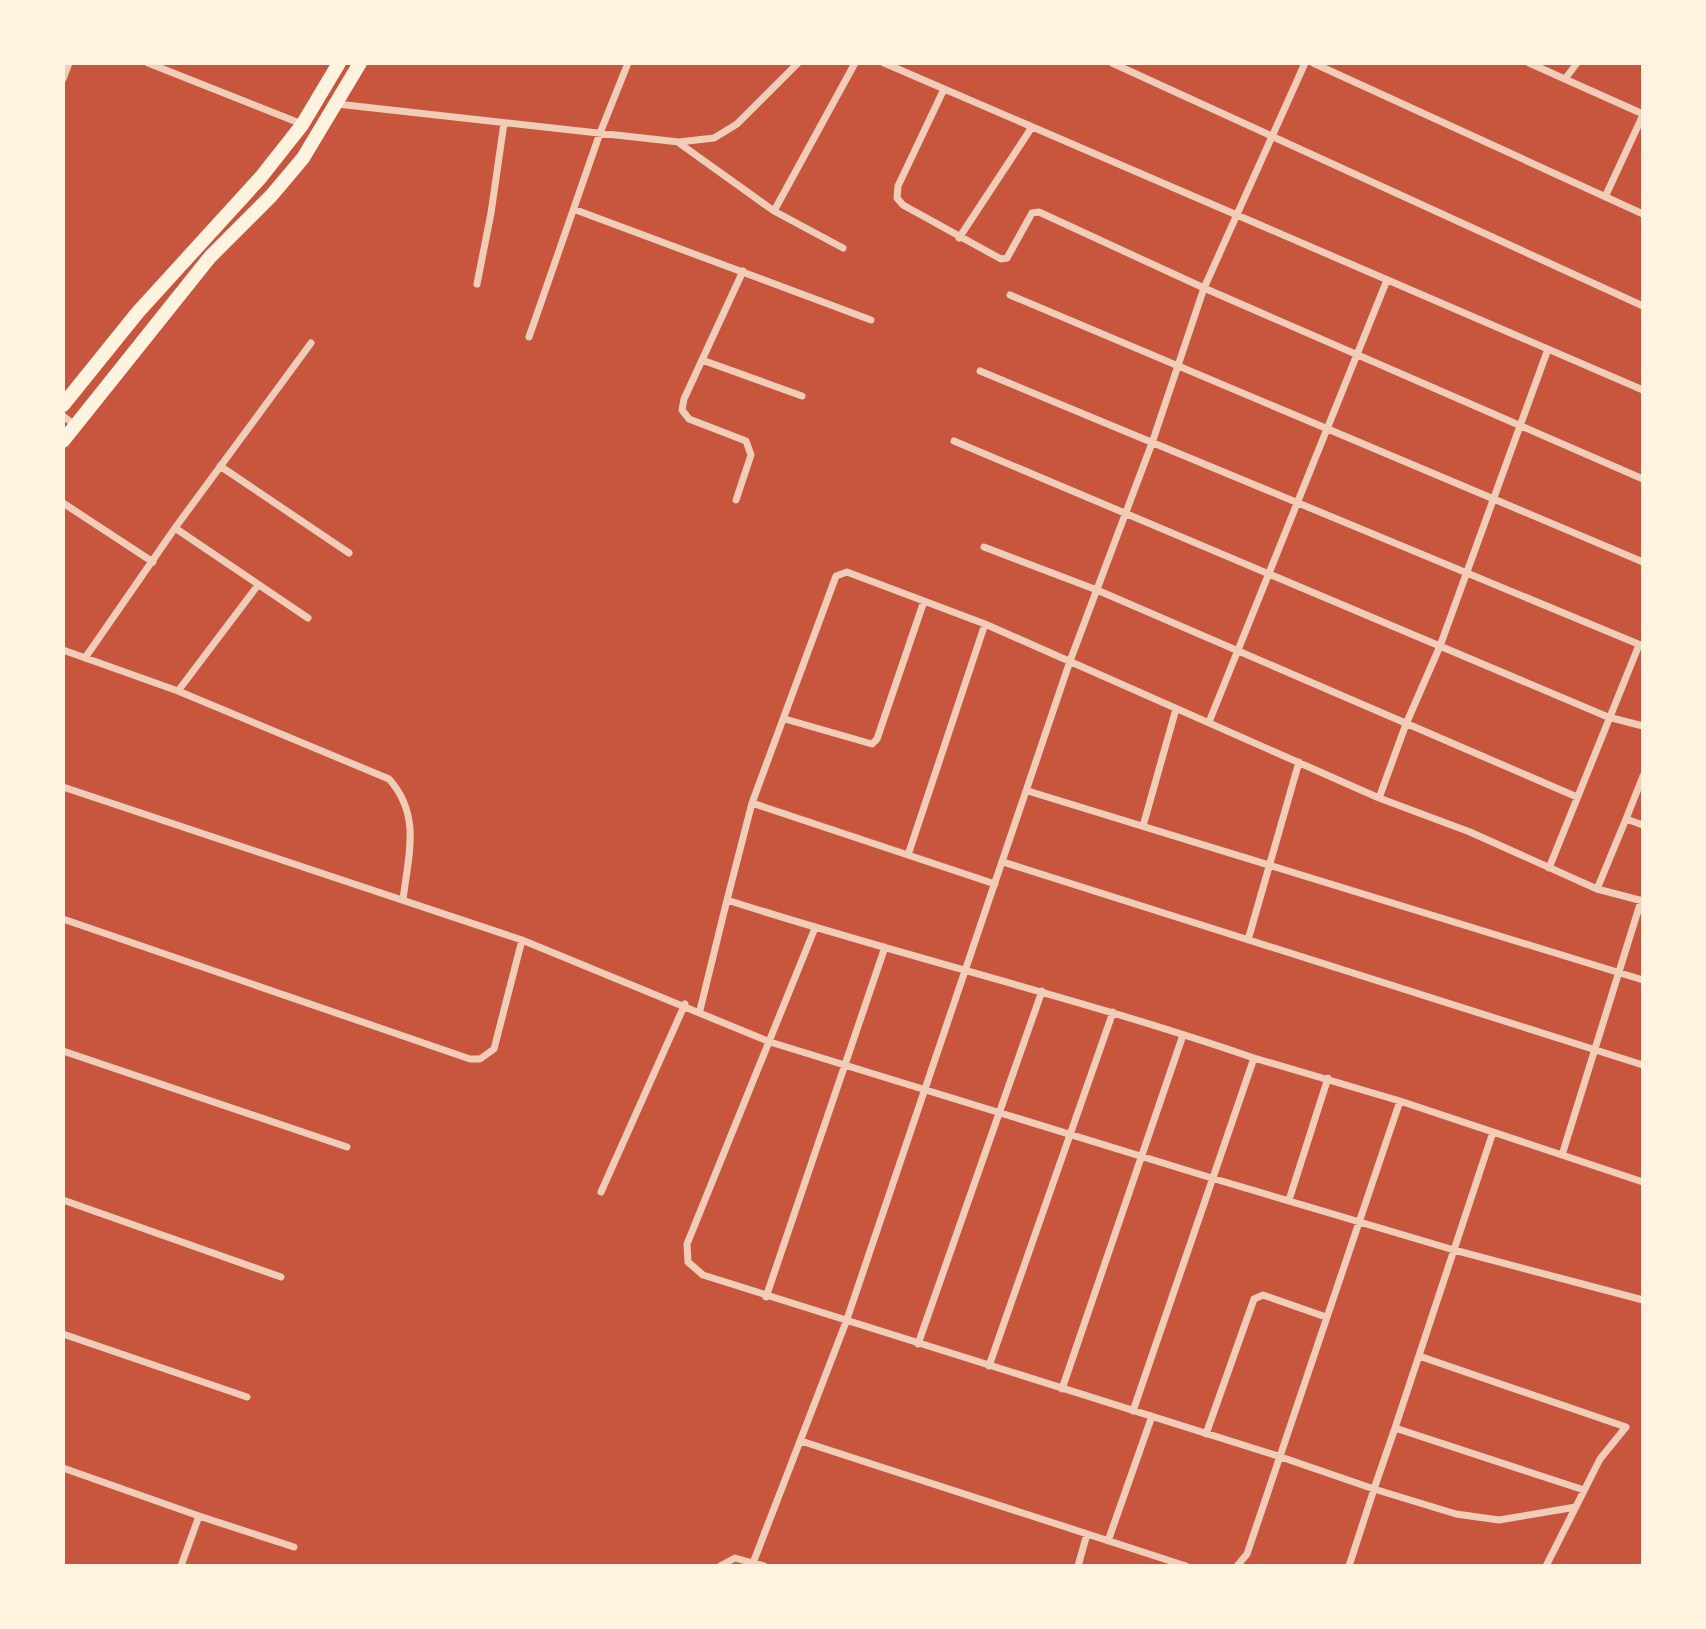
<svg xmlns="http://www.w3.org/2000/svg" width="1706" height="1629" font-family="'PT Sans',sans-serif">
<rect width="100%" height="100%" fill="#c8553d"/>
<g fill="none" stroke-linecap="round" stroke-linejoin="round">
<path stroke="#f1ccb7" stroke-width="7" d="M148 63 302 124
M884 63 1643 390
M1112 63 1643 306
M1313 63 1643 214
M1529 63 1643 114
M63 79 69 63
M1565 79 1577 63
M944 89 898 186 897 198 903 205 1001 259 1007 258 1032 213 1039 212 1204 288 1643 479
M337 104 679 142 714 138 737 124 798 63
M679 143 774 211 843 248
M1605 197 1643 115
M576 210 871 320
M774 211 855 63
M959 238 1032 127
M477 284 491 213 504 123
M1010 295 1643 562
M529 337 600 133 628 63
M702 360 802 396
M980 371 1643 646
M63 416 75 425
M954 441 1608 717 1643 726
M220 466 349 553
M736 500 751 455 746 441 689 419 682 410 684 399 743 271
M63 503 153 562
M175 528 308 618
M984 547 1097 590 1577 797
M63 650 178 691 389 779C422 816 408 856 403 900
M85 658 175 528 311 343
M178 691 258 585
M785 719 872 744 877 739 924 601
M1209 722 1387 280
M1643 776 1626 819 1643 825
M63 787 522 940 770 1042 1215 1179 1454 1250 1643 1300
M1028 791 1643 980
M1379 798 1406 724 1440 646 1548 349
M752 803 995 884
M1143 826 1176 709
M908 855 985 624 1379 798 1470 832 1597 889 1643 901
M1003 862 1643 1065
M1549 868 1639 645
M1597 889 1626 819
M727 900 752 803 836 576 847 572 985 624
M63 919 470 1059H480L494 1049 522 940
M815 928 687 1244 688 1262 703 1275 1278 1456 1374 1489 1395 1428
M1248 940 1299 762
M700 1010 727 900C901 956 1080 998 1254 1058L1133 1411
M63 1051 347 1147
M1254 1058 1400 1101 1562 1155 1641 901
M1493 1132 1395 1428 1584 1490
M1562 1155 1643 1182
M601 1192 685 1004
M63 1200 281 1277
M1289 1200 1328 1078
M766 1297 885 947
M63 1334 247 1397
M918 1344 1042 991
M1419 1356 1626 1427 1600 1459 1546 1566
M989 1366 1113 1012
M1062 1389 1183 1035
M1206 1434 1254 1299 1263 1295 1326 1317
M801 1441 1186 1566
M63 1468 199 1516 181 1566
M199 1516 294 1547
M1108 1541 1152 1416
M753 1563 764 1566
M720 1566 735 1558 753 1563 846 1322 1070 661 1152 443 1204 288 1305 63
M1078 1566 1087 1534
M1237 1566 1247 1554 1400 1101
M1349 1566 1374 1489 1456 1514 1499 1520 1576 1507"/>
<path stroke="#fff3e0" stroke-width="14" d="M63 405 138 312 261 177 302 125 339 63
M63 441 210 257 271 196 303 158 360 63"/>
</g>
<rect width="1706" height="1629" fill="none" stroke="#fff3e0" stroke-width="130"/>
</svg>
